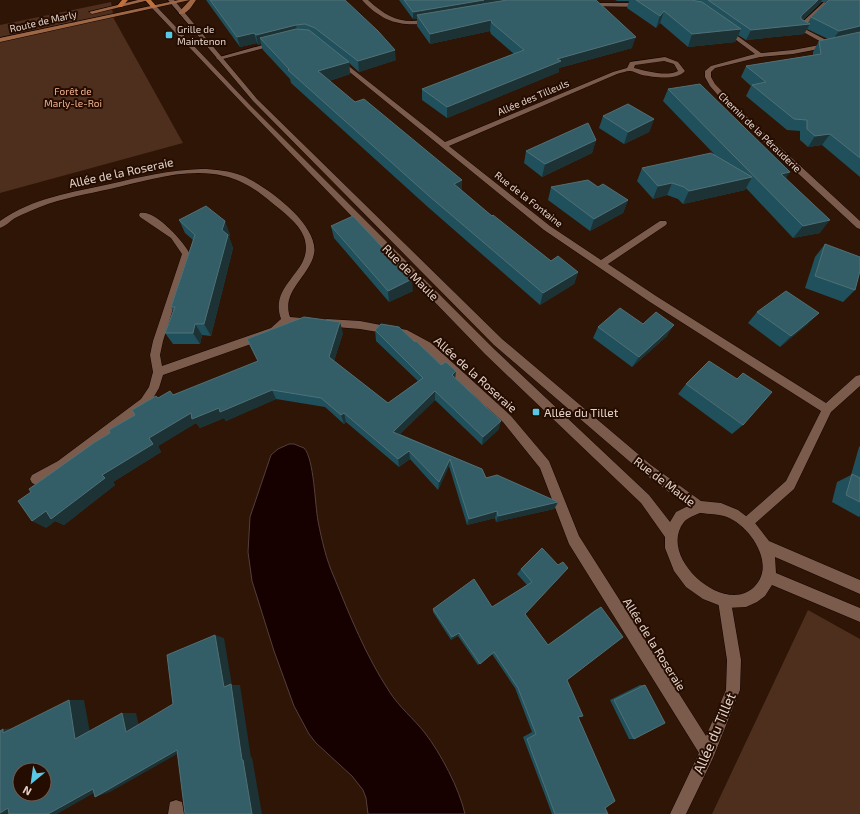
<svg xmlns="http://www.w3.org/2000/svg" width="860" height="814" font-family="'Exo 2',sans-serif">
<rect width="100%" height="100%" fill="#2e1506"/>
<path fill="#4e2e1c" d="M111 2 114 19 183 143 0 193V25Z
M808 610 860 639V814H712Z"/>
<path fill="#160000" stroke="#543f3c" d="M289 444H294L304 448C314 458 315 505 318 521 322 541 326 559 334 577 350 616 366 656 389 691 399 707 414 719 425 733 441 754 459 788 465 814H368L366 798 363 790 352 776 316 743 309 734 294 706 274 651 252 581 248 552 250 517 271 455 278 449Z"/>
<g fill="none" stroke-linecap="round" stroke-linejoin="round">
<g stroke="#150200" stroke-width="1">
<path id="minor" d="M362 0H368C390 20 402 24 431 19L434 21 431 23C402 27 383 23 362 0Z
M824 2 826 3V5L803 28 832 43 860 37V41L793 54 760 57 715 68 711 72V77L715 84 742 112 860 221V229L857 228 736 116 710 86 705 77V71L711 66 755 54 724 31V29H728L761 53 793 50 825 44 796 28Z
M587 3H643L646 5 643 7 585 6 584 5Z
M277 41 279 42V44L219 60 216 58Z
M665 57 678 62 685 71C676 81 654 77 642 75 638 74 634 71 630 71 626 71 621 73 617 74L449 146 550 226 601 260 660 221H666L667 223 666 225 608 264 656 296 826 403 856 376 860 375V386L831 412 794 489 751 527 747 529 743 527 741 523 743 519 786 481 821 411 650 302 544 230 336 61 341 60 445 142 613 72 627 68 630 62ZM664 61 674 64 678 71C667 77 646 71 634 68L635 65Z
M201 169C215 169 230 171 243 176 266 186 320 225 314 254 309 277 281 291 290 317L313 319 315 322 313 325 310 326 288 324 279 334 163 375 159 388 149 405 66 469 40 483 36 485 32 483 30 479 32 475 58 461 141 399 149 387 153 372 150 355 153 341 182 254 171 238 140 217 139 215 140 213C155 209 184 242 190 254L163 341 160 355 162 366 271 328 281 319C268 282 316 272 304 237 298 222 283 212 271 202 257 190 242 180 224 176 187 167 146 181 110 189 87 194 63 198 40 207 32 210 23 214 15 218 10 221 6 226 0 228V221C32 198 73 192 110 184 140 177 170 170 201 169Z
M327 319 360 321 407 330 431 343 511 416 549 461 579 536 706 736 726 690 727 660 718 601 720 596 725 594 730 596 741 660 740 690 713 758 686 814H670L699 753 569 544 540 468 503 422 423 349 401 336 360 329 324 326 322 323 324 320Z
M176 800 182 802 184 814H168L170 802Z"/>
</g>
<g stroke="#150200" stroke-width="1">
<path id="tertiary" d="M168 0H174L257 99 502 339 651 465 701 501 721 503 738 510 755 523 769 541 860 580V594L775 557 776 573 860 608V622L772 585 765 596 757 602 746 607 726 608 703 599 686 587 674 571 665 548V537L641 503 485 354 245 106 152 8V6H156L249 104 493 348 649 495 670 522 676 512 688 506 643 473 494 345 253 101ZM700 513C709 514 719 514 727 517 750 526 776 564 755 586 726 618 656 557 684 522 687 518 695 515 700 513Z"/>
</g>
<g stroke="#150200" stroke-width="1">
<path id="secondary" d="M138 0H149L92 14 89 12Z
M179 0H190L0 42V38Z
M190 0H196C192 6 187 15 179 14V12Z"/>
</g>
<g stroke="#150200" stroke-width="1">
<path id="primary" d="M122 0H128L122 7H118L117 6Z
M145 0H151L157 7 152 8Z"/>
</g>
<use href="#minor" fill="#7b5c4c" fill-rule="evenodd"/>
<use href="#tertiary" fill="#7b5c4c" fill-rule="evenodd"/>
<use href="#secondary" fill="#9d6645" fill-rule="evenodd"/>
<use href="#primary" fill="#bf703f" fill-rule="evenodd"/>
</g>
<path fill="#1f505b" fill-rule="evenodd" d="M206 0H345L396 60 359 72 349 63 350 74 329 81 492 216 551 261 578 272 574 284 540 305 429 208 291 83 290 79 263 50 261 44 258 45 257 43 240 47Z
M399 0H596L632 48 559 68V72L447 118 422 100V89L514 54 491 34 490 31 430 44 417 26V19H413Z
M615 0H860V177L822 145 808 147 800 140V131L787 130 746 96 751 86 741 77 746 66 813 55V52L819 41 828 39 807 29 804 34 746 40 738 35 735 42 688 47 660 23 656 28 627 8 629 1H617ZM821 2H826L811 17 808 23 803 20Z
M668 89 786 178 820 233 793 238 746 188 745 190 683 204 678 199 667 195 653 199 637 181 642 168 714 154 663 101Z
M603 116 654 119 649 132 624 144 599 128Z
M596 140 592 153 542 177 524 163 526 151Z
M551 187H598L628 200 623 213 590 231 548 200Z
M179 220 230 234 229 237 233 248 211 336 202 335 200 344H173L165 333 173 311 171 307 193 240 185 233Z
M331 226 413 291 389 302 334 238Z
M825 244 855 290 843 302 805 288 815 257Z
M757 312 808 324 780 347 748 323Z
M598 327 667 336 632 367 593 338Z
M375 330 441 365 456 379 499 429 482 445 435 400 400 434 482 469 486 478 558 502 554 509 496 522 495 518 467 525 449 466 438 490 410 459 399 467 346 422 344 424 325 407 276 399 226 421 224 418 200 428 196 423 158 446 161 452 113 482 115 485 64 525 55 521 46 528 110 433 170 391 173 395 343 333 334 361 388 403 418 381 376 341Z
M686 384 743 425 732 434 678 394Z
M860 446V516L859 517 832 502 837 482 851 475 859 447Z
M542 548 525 614 548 645 595 610 601 607 567 680 605 808 608 814H552L523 737 532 732 515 688 492 654 478 665 458 636 451 640 433 612V609L492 607 527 585 517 574 521 569Z
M640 685H645L634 739H629L610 700Z"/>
<path fill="#1c3234" d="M484 0H512L417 15V19H413V12Z
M818 0H822L821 2 797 25 810 24 804 34 746 40 751 30 801 16Z
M664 11 660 23 656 28 660 16Z
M491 20 490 31 430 44V34Z
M296 25 298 35 260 38 261 44 258 45 256 35Z
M860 26V35L832 41 839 31Z
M741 29 735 42 688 47 692 34Z
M254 33 257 43 240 47 237 37Z
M636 37 632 48 559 68V72L447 118V107L557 59Z
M395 50 396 60 359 72 358 61Z
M349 62 350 74 320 84 318 71Z
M654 119 649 132 624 144 628 132Z
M830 134 822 145 808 147 815 136Z
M596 140 592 153 542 177 545 164Z
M790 172 782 185 781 174Z
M752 177 745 190 683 204 689 191Z
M462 180V193L454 184Z
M672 183 667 195 653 199 658 186Z
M628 200 623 213 590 231 594 219Z
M830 220 820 233 793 238 803 226Z
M225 221 230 234 229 237 233 248 211 336 204 324 222 230Z
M578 272 574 284 540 305 543 293Z
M412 279 413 291 389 302 388 291Z
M819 313 808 324 780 347 791 336Z
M340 322 343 333 332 367 329 357Z
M195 324 202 335 200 344 193 333Z
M674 325 667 336 632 367 639 357Z
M456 371 455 381 452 375Z
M272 390 276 399 226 421 224 418 200 428 196 423 158 446 161 452 113 482 115 485 64 525 55 521 46 528 32 521 46 511 102 475 149 438 191 413 219 408Z
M435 391V400L394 440 393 432Z
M344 413 346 422 344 424 341 415Z
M501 421 499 429 482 445 483 437Z
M409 451 410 459 399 467 398 459Z
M450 459 449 466 438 490 439 482Z
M558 502 554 509 496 522 498 516Z
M497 511 495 518 467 525 469 519Z
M459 633 458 636 451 640 452 637Z
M215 635 224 638 232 685H240L251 758 252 757 262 814H252L242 760 224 687Z
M69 700H84L91 738 75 739Z
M122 713H136L140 730 126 732Z
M22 728 3 733V729Z
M188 748 110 792 95 797 177 750Z
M108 785 57 814H48L93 789Z
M8 808 10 814H0V813Z"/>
<path fill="#345e67" stroke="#507076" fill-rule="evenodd" d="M210 0H345L378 31 395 50 358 61 315 28 305 24 296 25 256 35 254 33 237 37Z
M404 0H484L413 12Z
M507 0H596L636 37 557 59 561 61 447 107 422 89 524 50 492 23 491 20 430 34 417 15Z
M636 0H691L702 2 741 29 692 34 664 11 660 16Z
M708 0H818L801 16V19L810 24 751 30Z
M829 0H860V26L839 31 811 17Z
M296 29 309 30 349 62 318 71 355 102 364 99 439 161 462 180 454 184 492 216 493 215 551 261 558 256 578 272 543 293 429 196 288 70 289 69 260 38Z
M860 32V158L830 134 815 136 807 129V120L794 119 752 85 766 82 746 66 821 54 819 41Z
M700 84 790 172 781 174 830 220 803 226 668 89Z
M628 104 654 119 628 132 603 116Z
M588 123 596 140 545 164 526 151Z
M711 153 752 177 689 191 684 187 672 183 658 186 642 168Z
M588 180 598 187 603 184 628 200 594 219 551 187Z
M206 206 225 221 222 230 228 235 204 324H195L193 333H165L175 307H171L195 235 179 220Z
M353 216 412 279 388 291 331 226Z
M825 244 860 257V271L855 290 815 276Z
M786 291 819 313 791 336 757 312Z
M620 308 643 324 656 312 674 325 639 357 598 327Z
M304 317 340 322 329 357 388 403 423 378 375 330 381 324 399 327 415 342 416 341 441 365 446 362 456 371 452 375 501 421 483 437 435 391 393 432 482 469 486 478 497 475 558 502 498 516 497 511 469 519 450 459 439 482 409 451 398 459 344 413 341 415 321 398 272 390 220 412 219 408 192 419 191 413 149 438 153 444 102 475 105 478 51 519 46 511 32 521 18 501 31 492 29 489 95 442 110 433 109 430 135 415 132 410 156 396 158 398 170 391 173 395 258 361 247 339Z
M709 361 737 379 743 373 772 392 743 425 686 384Z
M852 474 860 478V502L846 495Z
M542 548 558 565 563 562 568 568 525 614 548 645 601 607 623 637 567 680 583 716 578 717 615 801 605 808 608 814H555L527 739 536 734 518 688 494 652 480 664 459 633 452 637 433 609 474 579 492 607 532 582 521 569Z
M215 635 224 687 231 684 242 760H243L252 814H185L177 750 95 797 93 789 48 814H9L8 808 0 813V731L3 729V733L69 700 75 739 122 713 126 732 173 704 167 655ZM20 770H44V794H20Z
M645 685 665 723 634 739 614 700Z"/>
<g fill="#59c8e4" stroke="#240c01" stroke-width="1.5">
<rect x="165" y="31" width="8" height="8" rx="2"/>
<rect x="532" y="408" width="8" height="8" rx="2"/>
</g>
<g text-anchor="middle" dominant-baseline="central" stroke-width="4" stroke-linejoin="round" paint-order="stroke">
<g font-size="10" fill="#e4d2c9" stroke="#240c01">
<text transform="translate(43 21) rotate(-13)">Route de Marly</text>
<text transform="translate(533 97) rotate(-23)">Allée des Tilleuls</text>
<text transform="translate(760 132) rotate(44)">Chemin de la Pérauderie</text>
<text transform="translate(529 199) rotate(38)">Rue de la Fontaine</text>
</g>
<g font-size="10" fill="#e4d2c9" stroke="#240c01" text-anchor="start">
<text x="177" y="29">Grille de<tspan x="177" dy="12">Maintenon</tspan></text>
</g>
<g font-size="10" fill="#f2b290" stroke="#240c01">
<text x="73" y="91">Forêt de<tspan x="73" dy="12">Marly-le-Roi</tspan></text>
</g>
<g font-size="12" fill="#e4d2c9" stroke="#240c01">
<text transform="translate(121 172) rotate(-12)">Allée de la Roseraie</text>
<text transform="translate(411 272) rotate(45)">Rue de Maule</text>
<text transform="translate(476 374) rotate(42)">Allée de la Roseraie</text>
<text transform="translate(665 481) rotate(37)">Rue de Maule</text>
<text transform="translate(655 644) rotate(58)">Allée de la Roseraie</text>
</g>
<g font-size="12" fill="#e4d2c9" stroke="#240c01" text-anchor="start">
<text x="544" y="412">Allée du Tillet</text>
</g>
<g font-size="14" fill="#e4d2c9" stroke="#240c01">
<text transform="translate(714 733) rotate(-67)">Allée du Tillet</text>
</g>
</g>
<g transform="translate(32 782) rotate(209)"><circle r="19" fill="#240c01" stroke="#715b51"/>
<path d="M0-3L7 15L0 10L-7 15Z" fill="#59c8e4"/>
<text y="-6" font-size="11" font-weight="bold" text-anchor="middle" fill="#e4d2c9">N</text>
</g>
</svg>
